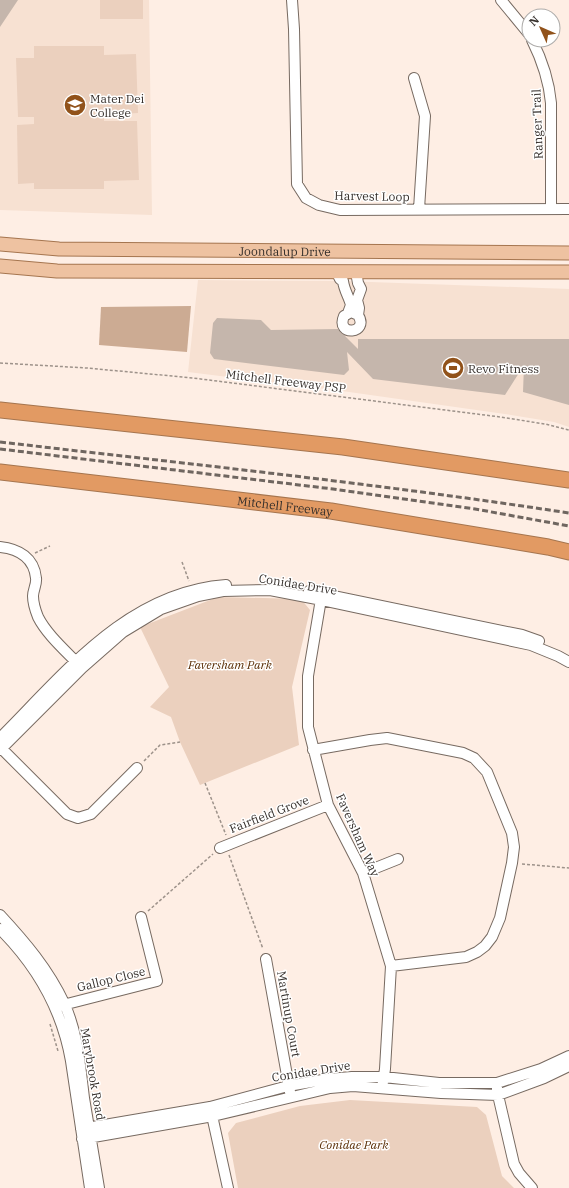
<svg xmlns="http://www.w3.org/2000/svg" width="569" height="1188" font-family="'IBM Plex Serif',serif">
<rect width="100%" height="100%" fill="#feeee4"/>
<path fill="#f7e1d2" d="M0 0H149L152 215 0 210Z
M198 280 343 281 569 289V427L554 422 511 415 342 391 188 372Z"/>
<path fill="#ebd0be" d="M100 0H143V19H100Z
M34 46H104V55L136 54 138 113 104 115V121H137L139 180 104 181V189H34V183L18 184 17 125 34 124V117H18L16 58H34Z
M218 597 301 599 310 610 292 687 299 745 200 785 180 742 171 717 150 707 169 687 140 627Z
M350 1100 477 1107 486 1115 502 1176 514 1188H238L228 1133 236 1123 300 1106Z"/>
<path fill="#ccab93" d="M191 306 187 352 99 345 101 307Z"/>
<path fill="#c5b6ac" d="M0 0H18L0 27Z
M217 318 261 320 271 330 338 329 358 349V339H569V405L523 392 524 365 505 395 373 379 347 352 349 370 344 375 214 359 210 353 213 323Z"/>
<g fill="none" stroke-linecap="round" stroke-linejoin="round">
<g stroke="#776a61" stroke-width="12">
<path id="minor" d="M292 0 294 29 297 184 306 198 319 205 340 210 569 209
M501 0 529 34
M532 40C542 60 549 81 551 103V209
M414 78 425 116 419 209
M336 271 340 279 343 281C344 290 349 297 351 305L348 313
M356 272 358 283 361 289 357 300 359 308 358 315C370 334 335 337 344 316L351 312 358 315
M0 547C19 549 34 558 36 578 37 584 33 590 33 596 33 602 36 612 38 617 47 635 67 652 80 666
M309 591 522 635 539 641
M323 595 320 605 308 676V727L328 805 363 873 391 966 385 1069 382 1088
M0 738C65 673 128 592 226 585
M0 747 67 814 78 818 91 814 137 768
M0 750 82 668 123 632 161 609 198 596 223 591 270 590 322 600 531 645 558 656 569 662
M313 750 370 740 387 738 463 753 474 758 487 772 512 833 514 847 512 863 500 918 492 937 485 946 477 952 466 957 391 966
M220 848 328 805
M363 873 398 859
M0 915C25 942 48 969 64 1003 78 1033 80 1066 84 1098 89 1128 94 1158 99 1188
M0 929C37 966 62 1009 71 1061L90 1188
M266 959 290 1092
M59 1006 157 981 141 917
M497 1088 498 1095 514 1164 519 1173 532 1188
M211 1111 228 1188
M81 1129 210 1107 288 1086 328 1079 352 1077H384L439 1083H497L541 1069 569 1056
M82 1139 213 1116 330 1088 353 1086 441 1093 498 1095 544 1078 569 1066"/>
</g>
<g stroke="#a5754f" stroke-width="15">
<g id="major">
<path id="s1" d="M0 244 59 249 569 253"/>
<path d="M0 266 57 271 569 272"/>
</g>
</g>
<g stroke="#a5754f" stroke-width="17">
<g id="highway">
<path d="M0 410 343 447 569 480"/>
<path id="s2" d="M0 472 331 511 548 547 569 552"/>
</g>
</g>
<path stroke="#9d928a" stroke-width="1.5" stroke-dasharray="3 2" stroke-linecap="butt" d="M0 363 87 368 193 378 500 417 545 424 569 430
M35 553 50 546
M182 562 189 581
M144 761 160 745 180 742
M205 783 226 835
M229 855 263 949
M522 864 569 868
M148 911 213 854
M50 1024 58 1051"/>
<use href="#minor" stroke="#fff" stroke-width="10"/>
<use href="#major" stroke="#eec2a1" stroke-width="13"/>
<use href="#highway" stroke="#e29a63" stroke-width="15"/>
<path stroke="#6f6660" stroke-width="3" stroke-dasharray="6 3" stroke-linecap="butt" d="M0 442C190 464 380 484 569 513
M0 449 333 489 475 509 569 526"/>
</g>
<defs>
<g id="school-disc" transform="scale(1.15)"><circle r="9.5" fill="#91521a" stroke="#fff"/><path d="M0-5L7-2L0 1L-7-2ZM-4 1L0 2.5L4 1V4Q0 6-4 4Z" fill="#fff"/></g>
<g id="stadium-disc" transform="scale(1.15)"><circle r="9.5" fill="#91521a" stroke="#fff"/><path d="M0-5a6.5 5 0 1 0 0 10a6.5 5 0 1 0 0-10ZM-3.5-1.8h7v3.6h-7Z" fill="#fff"/></g>
</defs>
<g fill-rule="evenodd">
<use href="#school-disc" x="75" y="105"/>
<use href="#stadium-disc" x="453" y="368"/>
</g>
<g text-anchor="middle" dominant-baseline="central" stroke-width="3" stroke-linejoin="round" paint-order="stroke">
<g font-size="12" fill="#352f2b" stroke="#fff" text-anchor="start">
<text x="90" y="98">Mater Dei<tspan x="90" dy="14">College</tspan></text>
<text x="468" y="368">Revo Fitness</text>
</g>
<g font-size="12" fill="#352f2b" stroke="#fff">
<text transform="translate(537 124) rotate(-92)">Ranger Trail</text>
<text transform="translate(372 196) rotate(1)">Harvest Loop</text>
<text stroke="none"><textPath href="#s1" startOffset="285">Joondalup Drive</textPath></text>
<text transform="translate(286 381) rotate(7)">Mitchell Freeway PSP</text>
<text stroke="none"><textPath href="#s2" startOffset="287">Mitchell Freeway</textPath></text>
<text transform="translate(298 584) rotate(9)">Conidae Drive</text>
<text transform="translate(269 814) rotate(-21)">Fairfield Grove</text>
<text transform="translate(358 835) rotate(66)">Faversham Way</text>
<text transform="translate(111 979) rotate(-14)">Gallop Close</text>
<text transform="translate(289 1014) rotate(80)">Martinup Court</text>
<text transform="translate(311 1071) rotate(-9)">Conidae Drive</text>
<text transform="translate(93 1074) rotate(80)">Marybrook Road</text>
</g>
<g font-size="12" font-style="italic" fill="#5c3008" stroke="#fff">
<text x="230" y="664">Faversham Park</text>
<text x="354" y="1144">Conidae Park</text>
</g>
</g>
<g transform="translate(541 28) rotate(315)"><circle r="19" fill="#ffffff" stroke="#aeacaa"/>
<path d="M0-3L7 15L0 10L-7 15Z" fill="#91521a"/>
<text y="-6" font-size="11" font-weight="bold" text-anchor="middle" fill="#352f2b">N</text>
</g>
</svg>
